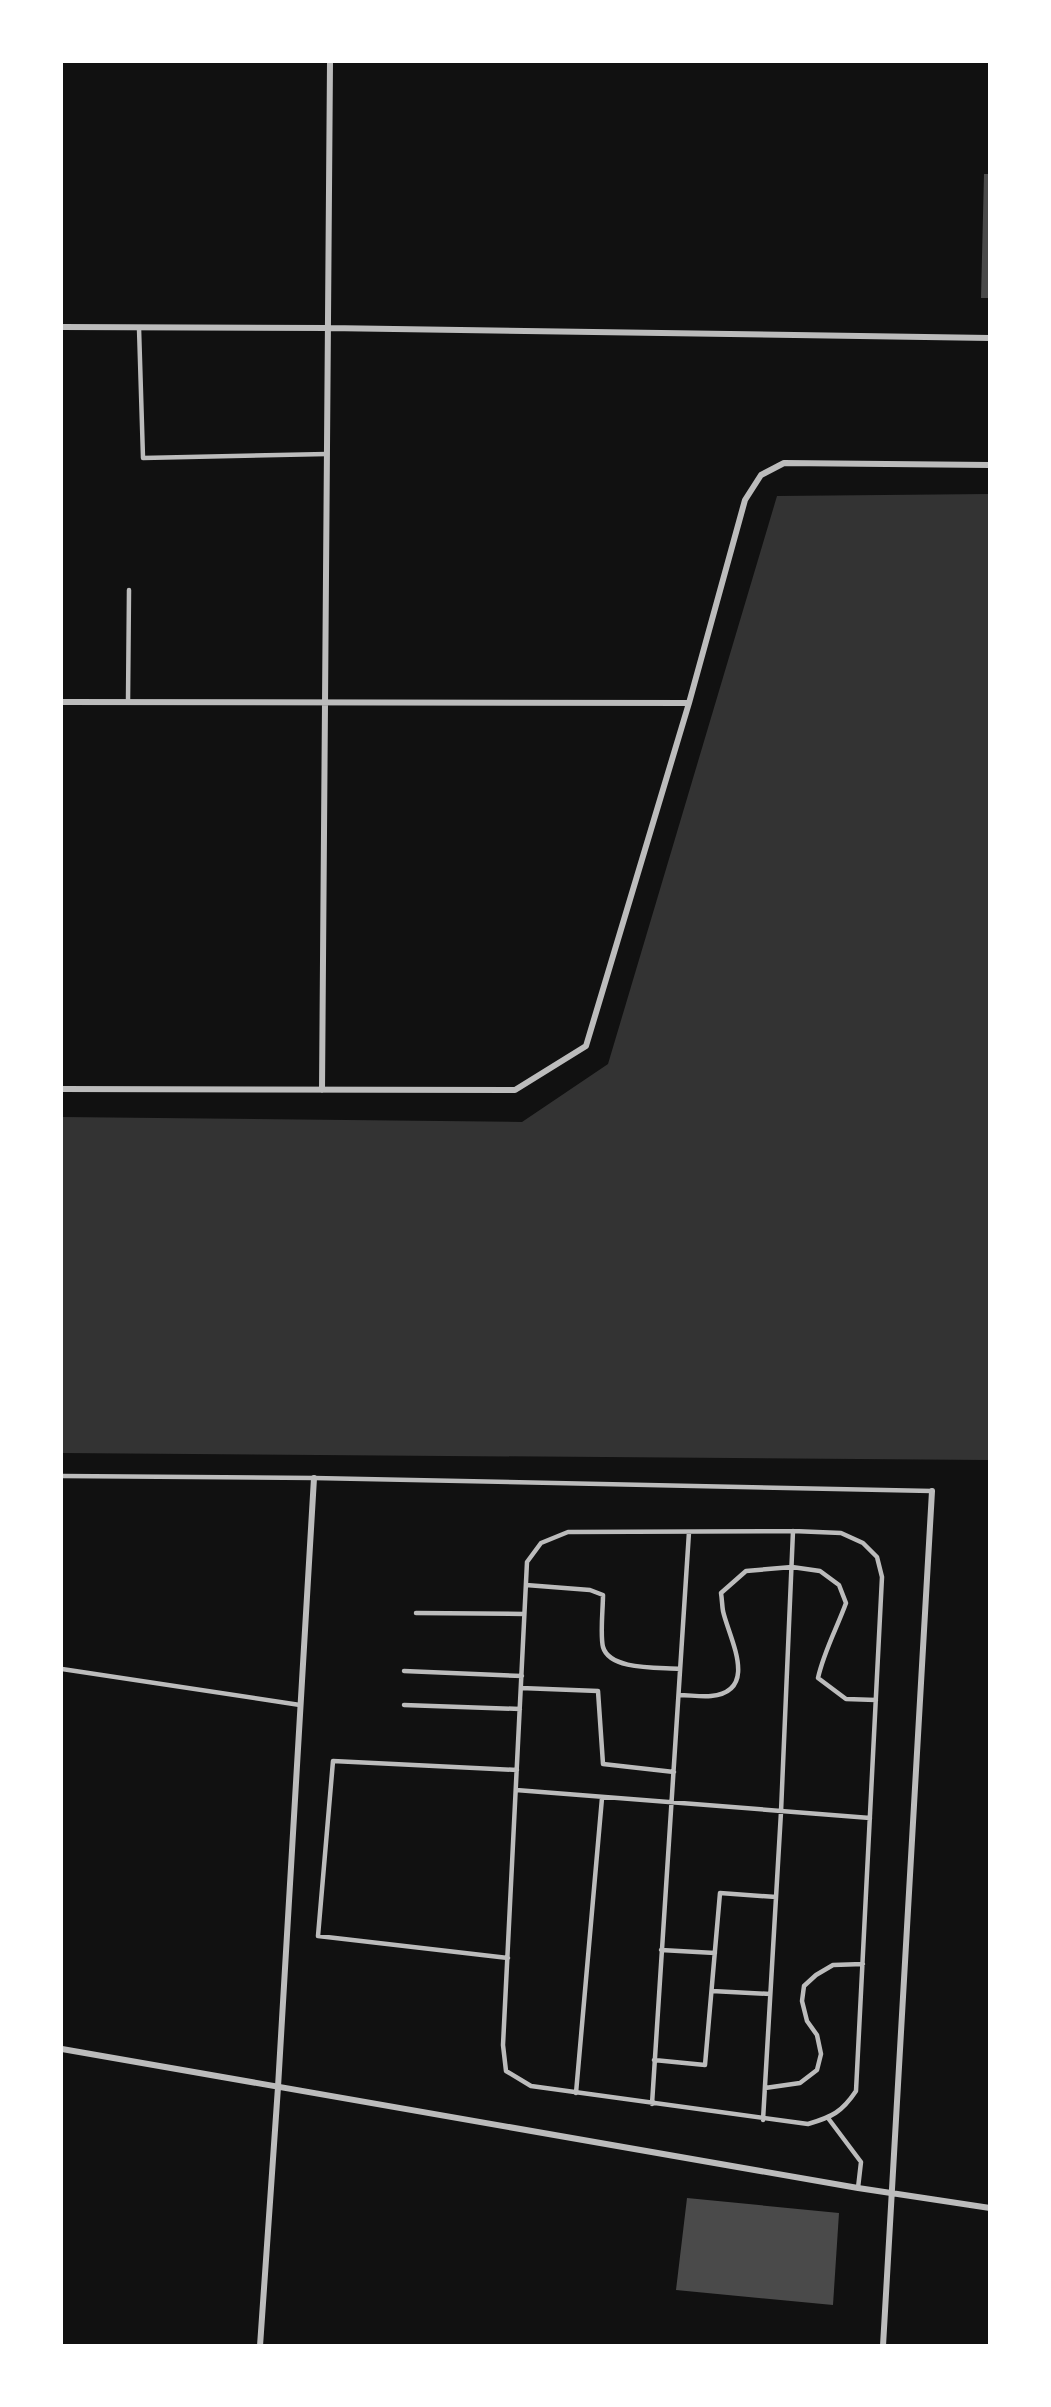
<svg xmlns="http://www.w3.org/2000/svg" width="1051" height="2407" font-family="'DM Sans',sans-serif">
<rect width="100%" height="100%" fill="#111"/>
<path fill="#333" d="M989 494V1460L62 1453V1117L522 1122 608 1064 777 496Z"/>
<path fill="#4a4a4a" d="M984 174H990V298H981Z
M687 2198 839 2213 833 2305 676 2290Z"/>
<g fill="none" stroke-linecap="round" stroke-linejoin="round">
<path stroke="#bcbcbc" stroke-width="4.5" d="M139 328 143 458 327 454
M128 702 129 590
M62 1476 314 1478 932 1491
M793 1531 841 1533 863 1543 877 1557 882 1577 856 2091C842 2112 832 2117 808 2124L531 2086 506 2071 503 2045 527 1562 541 1543 568 1532Z
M526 1585 590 1590 603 1595C603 1609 600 1635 603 1647 610 1671 660 1667 680 1669
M416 1613 524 1614
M62 1669 300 1705
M404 1671 522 1676
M521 1688 598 1691 603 1764 674 1772
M679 1695C689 1695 701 1697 711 1696 760 1691 729 1638 723 1611 722 1605 722 1599 721 1593L746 1571 792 1567 820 1571 839 1585 846 1603C837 1628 824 1651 818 1678L846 1699 876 1700
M404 1705 520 1709
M516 1790 870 1818
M661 1950 715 1953
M508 1958 318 1936 333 1761 517 1770
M712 1991 770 1994
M654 2060 705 2065 720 1893 776 1897
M765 2088 800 2083 817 2070 821 2054 817 2035 807 2021 802 2001 804 1986 816 1975 833 1965 863 1964
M576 2093 602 1798
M652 2104 689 1532
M828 2118 861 2162 858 2188
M763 2120 781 1812 793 1531"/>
<path stroke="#bcbcbc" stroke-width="6" d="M62 327 328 328 990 338
M62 702 689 703
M62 1089 515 1090 586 1046 689 703 745 500 761 475 784 463 990 465
M322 1090 330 62
M62 2049 858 2188 990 2208
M260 2346 278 2087 314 1478
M883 2346 932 1491"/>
</g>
<rect width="1051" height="2407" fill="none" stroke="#ffffff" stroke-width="126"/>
</svg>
